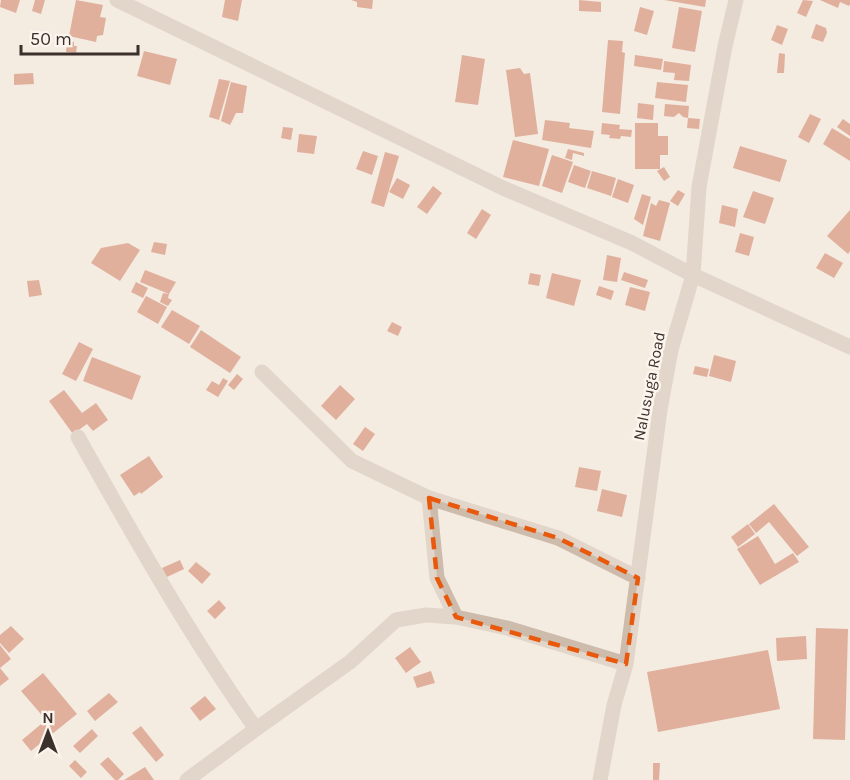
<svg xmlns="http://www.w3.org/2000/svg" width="850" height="780" font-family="Karla,sans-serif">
<rect width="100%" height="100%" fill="#f4ebe1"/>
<path fill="#c8694b" d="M1 0H20L16 13 0 7Z
M35 0H45L41 14 32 11Z
M76 0 103 5 100 17 106 18 103 35 97 36 96 42 69 36Z
M225 0H242L238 21 222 17Z
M351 0H373L372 9 357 7V2Z
M579 0 601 2V12L579 11Z
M664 0H706L705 7Z
M803 0 813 1 806 17 797 13Z
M820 0H850V4L849 6 840 2 838 8Z
M640 7 654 11 647 35 634 31Z
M679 7 702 11 695 52 672 48Z
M816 24 826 28 827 33 823 42 811 38Z
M777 25 788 29 782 45 771 40Z
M608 40 623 41 622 52 625 53 620 114 602 112Z
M67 41 74 42V46H77L76 53 66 52Z
M144 51 177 59 170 85 137 76Z
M779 53 785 54 784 73H777Z
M462 55 485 59 478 105 455 102Z
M635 55 663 59 661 70 634 66Z
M664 61 691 65 689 81 674 80 675 73 663 72Z
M520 68 524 74 530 73 538 134 515 137 506 70Z
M33 73 34 84 14 85V74Z
M219 79 230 81 219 120 209 117Z
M231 82 247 86 243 113H236L230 125 221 121Z
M657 82 688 85 686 102 655 98Z
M638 103 654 105 653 120 637 118Z
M665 104 689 106 688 118 683 117 679 113 674 117 664 116Z
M810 114 821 119 809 143 798 137Z
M688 118 700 119 699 129 687 128Z
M843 119 850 124V136L837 127Z
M545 120 570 123 569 128 594 131 591 148 542 140Z
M602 123 620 125 619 129 632 130 631 137 621 136 620 139 609 138 610 135 601 134Z
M635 123H658V136H668V155H660V169H635Z
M283 127 293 128 291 140 281 138Z
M832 128 850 139V161L823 144Z
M299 134 317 136 314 154 297 152Z
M513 140 549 149 539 186 503 177Z
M740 146 787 160 780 182 733 168Z
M568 149 584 153V156L573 153 572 160 565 158Z
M363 151 378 156 372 175 356 169Z
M385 152 399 156 384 207 371 203Z
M552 155 573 162 562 193 542 186Z
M574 165 591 171 585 188 568 182Z
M664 167 670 177 664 181 657 171Z
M592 171 616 178 611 196 587 188Z
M397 178 410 185 403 199 389 192Z
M618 179 634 185 628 203 612 197Z
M433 186 442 193 427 214 417 207Z
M678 190 685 194 678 206 670 201Z
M753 191 774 198 765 224 743 217Z
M642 194 651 197 643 225 634 219Z
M659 200 670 203 660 241 643 236 651 203 656 206Z
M722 205 738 209 735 227 719 223Z
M482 209 491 215 476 239 467 233Z
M850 210V251L848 254 827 236Z
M740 233 754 237 749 256 735 252Z
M154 242 167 244 165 255 151 252Z
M128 243 140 250 120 281 91 263 101 248Z
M825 253 843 263 834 278 816 268Z
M607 255 621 258 617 282 603 280Z
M145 270 176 282 169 294 168 298 172 300 168 306 160 302 163 293 169 294 140 282Z
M624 272 648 280 645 288 621 280Z
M530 273 541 275 539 286 528 284Z
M552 273 581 280 574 306 546 298Z
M39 280 42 295 29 297 27 281Z
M136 282 148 288 143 298 131 292Z
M599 286 614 291 611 300 596 295Z
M630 287 650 292 645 311 625 305Z
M146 296 167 307 158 324 137 312Z
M172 310 200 326 189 344 161 327Z
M392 322 402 327 398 336 387 331Z
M201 330 241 357 230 373 190 347Z
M79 342 93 349 76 381 62 374Z
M714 355 736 361 731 382 709 376Z
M92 357 141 376 132 400 83 381Z
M695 366 709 369 707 377 693 374Z
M237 374 243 379 234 390 228 385Z
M223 378 228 381 218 397 206 390 212 381 219 385Z
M340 385 355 399 336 420 321 406Z
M64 390 82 413 96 403 108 420 93 431 87 424 73 434 49 401Z
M365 427 375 434 363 451 353 444Z
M149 456 163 477 141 494 140 492 134 496 120 475Z
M579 467 601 471 597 491 575 487Z
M602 489 627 495 622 517 597 511Z
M774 504 809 547 797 556 769 522 756 533 749 524Z
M748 524 755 534 738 547 731 537Z
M758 536 775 564 793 553 799 562 760 585 737 549Z
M180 560 184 569 167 577 162 568Z
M196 562 211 574 202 584 188 571Z
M219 600 226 608 215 619 207 611Z
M11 626 24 639 9 653 0 643V635Z
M816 628 848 629 845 740 813 739Z
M806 636 807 659 777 661 776 638Z
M0 645 11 659 0 668 9 679 0 686Z
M410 647 421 662 406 673 395 658Z
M768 650 780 709 658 732 647 672Z
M431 671 435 683 417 688 413 677Z
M43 673 77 714 31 751 22 740 46 720 21 691Z
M109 693 118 702 95 721 87 711Z
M205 696 216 709 200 721 190 708Z
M141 726 164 755 156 762 132 733Z
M92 729 98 736 80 753 73 746Z
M108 757 124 774 118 780H115L100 764Z
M75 760 87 772 81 778 69 766Z
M653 763H660L659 780H653Z
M145 767 154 780H124Z"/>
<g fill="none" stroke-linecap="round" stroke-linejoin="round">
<path stroke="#cdbbac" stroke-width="15" d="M117 0 503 188 632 243 693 275 850 347
M262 372 352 461 429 498 437 578 456 617
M78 437C134 537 190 636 256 729L350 662 396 620 426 615 456 617 507 628 626 664
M429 498 558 538 638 578
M187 780 256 729
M600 780 614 705 626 664 660 410 671 350 693 275 699 187 725 46 736 0"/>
</g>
<path d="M0 0H850V780H0ZM429 498 558 538 638 578 626 664 456 617 437 578Z" fill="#f4ebe1" fill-opacity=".55" fill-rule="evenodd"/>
<path fill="none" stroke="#e8590c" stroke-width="4.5" stroke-dasharray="12 8" stroke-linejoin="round" d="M429 498 558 538 638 578 626 664 456 617 437 578Z"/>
<g text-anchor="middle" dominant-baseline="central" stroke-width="5" stroke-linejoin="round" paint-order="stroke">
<g font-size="16" fill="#3b302b" stroke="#fbf5ee">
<text transform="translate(649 386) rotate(-79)">Nalusuga Road</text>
</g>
</g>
<g transform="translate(48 732)" stroke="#fbf5ee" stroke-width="4.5" paint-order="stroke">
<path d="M0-4.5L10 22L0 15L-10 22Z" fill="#3b302b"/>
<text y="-9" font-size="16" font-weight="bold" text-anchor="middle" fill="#3b302b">N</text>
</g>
<path d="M21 45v9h117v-9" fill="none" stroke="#3b302b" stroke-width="3"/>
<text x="30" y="45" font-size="18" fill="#3b302b" stroke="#fbf5ee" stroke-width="4.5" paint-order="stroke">50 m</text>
</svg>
